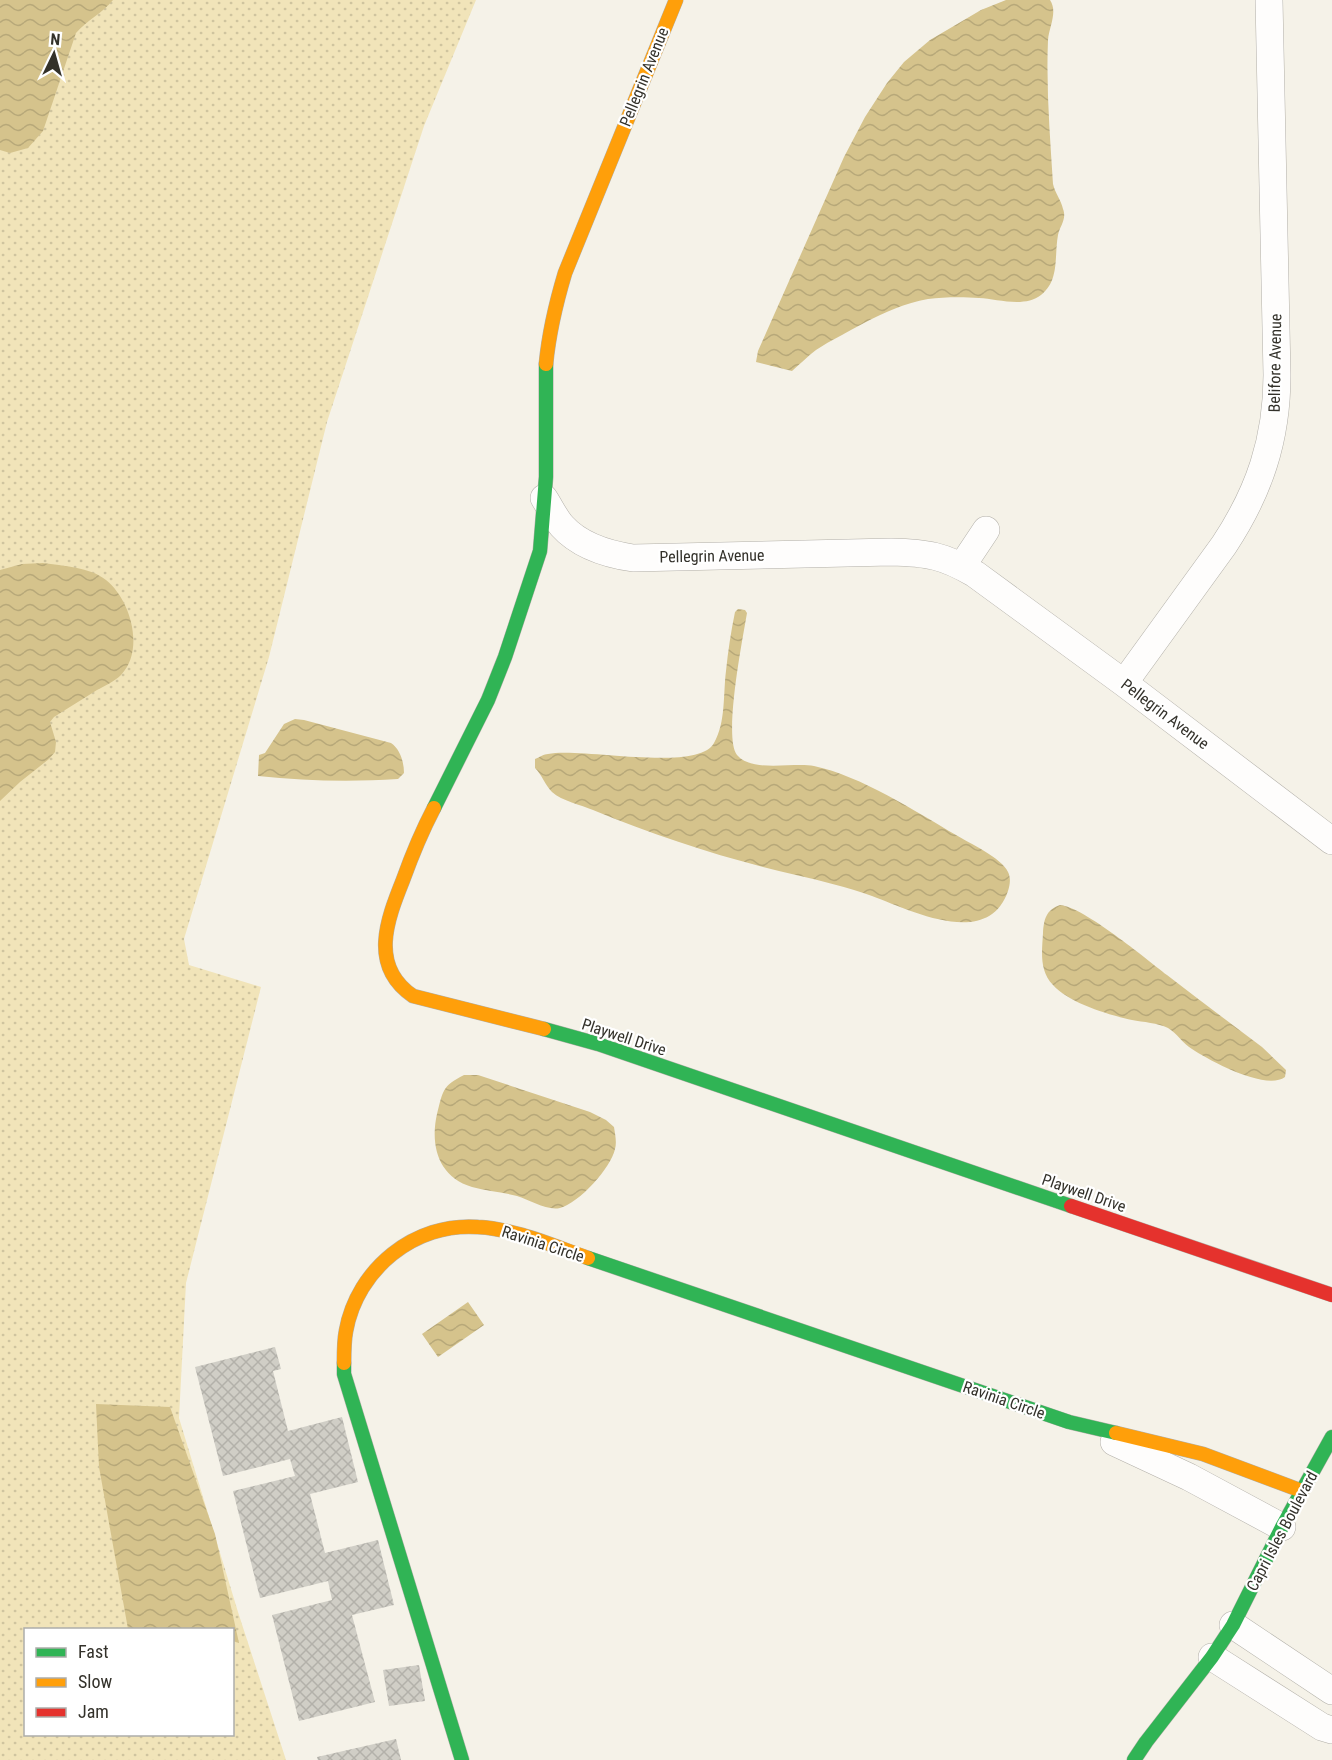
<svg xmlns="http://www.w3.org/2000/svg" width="1332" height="1760" font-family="'Roboto Condensed',sans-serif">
<defs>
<pattern id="grass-dots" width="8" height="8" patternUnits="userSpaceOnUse" patternTransform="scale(1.5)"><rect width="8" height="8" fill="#f1e4b9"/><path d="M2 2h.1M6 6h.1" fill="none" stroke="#cfc49f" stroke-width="1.8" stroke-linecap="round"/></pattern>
<pattern id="water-waves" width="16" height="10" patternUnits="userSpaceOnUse" patternTransform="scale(1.5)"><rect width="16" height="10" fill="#d5c38c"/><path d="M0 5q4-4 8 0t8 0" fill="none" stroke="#b7a879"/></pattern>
<pattern id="building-cross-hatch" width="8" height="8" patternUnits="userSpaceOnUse" patternTransform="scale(1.5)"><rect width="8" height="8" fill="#d0cec6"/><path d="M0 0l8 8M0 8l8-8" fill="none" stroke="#b3b1aa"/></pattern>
</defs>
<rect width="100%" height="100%" fill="#f5f2e8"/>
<path fill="url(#grass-dots)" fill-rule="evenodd" d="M0 0H476L424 126 327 422 269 657 184 939 189 965 261 987 186 1283 179 1418 238 1612 286 1760H0ZM26 1630H232V1734H26Z"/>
<path fill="url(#water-waves)" d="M0 0H113C103 13 87 20 76 33L43 131 28 148 10 153 0 150Z
M1006 0H1050C1058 12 1049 27 1048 40 1046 88 1050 136 1053 184 1055 193 1061 200 1063 209 1067 219 1060 226 1058 235 1054 256 1060 280 1041 295 1025 308 997 299 979 298 963 297 944 297 928 299 905 303 885 312 864 323 848 332 831 340 816 350 808 356 800 364 792 371L756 362 758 351 844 157 865 117 887 83 904 62 930 40 981 10Z
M43 563C63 566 90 567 106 580 131 600 145 650 121 675 115 681 105 686 97 690 83 699 68 708 54 717L50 722 56 742 55 752 49 759 20 782 0 801V570L22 564Z
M738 609 745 610 747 613C743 637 723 738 737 755 752 773 793 762 814 766 861 776 915 811 956 835 969 843 1002 858 1008 872 1011 878 1010 885 1008 891 988 950 910 910 872 896 847 887 822 881 796 875 726 859 659 837 593 810 581 805 562 801 552 792 545 785 542 775 535 768V759C540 757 544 754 548 754 581 747 698 773 714 743 726 722 723 694 726 671 728 651 731 631 735 612Z
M295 719 304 720 391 743C400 749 404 762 404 773L398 779C352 782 304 781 258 776L259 755 265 753 284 724Z
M1060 905C1084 907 1146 959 1167 975 1198 999 1230 1023 1262 1047L1286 1070 1285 1077C1266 1091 1210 1061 1192 1049 1183 1044 1177 1033 1168 1028 1158 1023 1143 1022 1132 1020 1109 1015 1069 1003 1053 985 1039 970 1042 952 1043 933 1044 919 1046 910 1060 905Z
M464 1075H478L590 1112 606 1120 614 1127C615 1134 617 1142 615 1149 611 1168 579 1203 560 1208 547 1211 530 1200 517 1196 502 1192 487 1191 472 1187 438 1177 430 1145 437 1114 443 1091 442 1086 464 1075Z
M468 1302 484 1325 438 1357 422 1334Z
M96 1404 170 1407 215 1534 239 1643 233 1641 232 1630 128 1629 99 1467Z"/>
<path fill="url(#building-cross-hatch)" d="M275 1347 281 1369 273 1371 288 1431 342 1417 358 1482 310 1494 325 1553 378 1540 394 1605 352 1615 375 1702 299 1721 272 1615 332 1600 328 1581 260 1598 233 1491 295 1476 290 1459 223 1476 195 1367Z
M419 1665 425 1701 389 1706 383 1670Z
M396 1739 401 1760H318L317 1757Z"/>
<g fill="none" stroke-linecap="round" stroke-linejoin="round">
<g stroke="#b2afa8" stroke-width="28">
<path id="street" d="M544 498C550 507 555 518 562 526 580 546 606 554 633 558L891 552C927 553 943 555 975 574L1124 683 1332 841
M962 566 986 530
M1124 683 1224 545C1259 492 1277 440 1277 375L1269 0
M1114 1442 1189 1477 1282 1527
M1233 1625 1332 1691
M1212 1657 1322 1727 1332 1730"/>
</g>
<g stroke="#b2afa8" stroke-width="15">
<path id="fast" d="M434 808 488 700 505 657 540 551 546 477V364
M544 1029 598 1044 1071 1206
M588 1258 1069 1422 1116 1433
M344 1363V1374L462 1760
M1134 1760 1146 1742 1212 1657 1233 1625 1282 1527 1332 1437"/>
</g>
<g stroke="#b2afa8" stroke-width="15">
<path id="slow" d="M546 364C549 332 556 303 565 273L676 0
M434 808C422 831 412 855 403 880 387 920 369 966 413 996L544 1029
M344 1363C344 1352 344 1341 346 1331 357 1269 415 1222 478 1227 516 1229 553 1246 588 1258
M1116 1433 1203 1454 1302 1491"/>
</g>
<g stroke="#b2afa8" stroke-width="15">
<path id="jam" d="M1071 1206 1332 1295"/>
</g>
<use href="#street" stroke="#fefdfc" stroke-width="27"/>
<use href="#fast" stroke="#30b455" stroke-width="14"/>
<use href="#slow" stroke="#ff9f0a" stroke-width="14"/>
<use href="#jam" stroke="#e5322d" stroke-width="14"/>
</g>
<g text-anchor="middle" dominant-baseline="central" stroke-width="4.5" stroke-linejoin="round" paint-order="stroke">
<g font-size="16" fill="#33312a" stroke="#fff">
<text transform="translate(644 77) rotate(-68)">Pellegrin Avenue</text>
<text transform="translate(1275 363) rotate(-89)">Belifore Avenue</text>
<text transform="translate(712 556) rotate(-1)">Pellegrin Avenue</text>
<text transform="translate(1165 714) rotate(37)">Pellegrin Avenue</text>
<text transform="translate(624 1037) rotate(18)">Playwell Drive</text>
<text transform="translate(1084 1193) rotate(19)">Playwell Drive</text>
<text transform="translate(543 1244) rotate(18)">Ravinia Circle</text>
<text transform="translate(1004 1400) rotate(19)">Ravinia Circle</text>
<text transform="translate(1282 1531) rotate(-62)">Capri Isles Boulevard</text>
</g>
</g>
<rect x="24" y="1628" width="210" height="108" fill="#ffffff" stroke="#adadaa" stroke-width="1.5"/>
<rect x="36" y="1648" width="30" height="9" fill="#30b455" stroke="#adadaa" stroke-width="1.5"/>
<text x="78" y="1658" font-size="18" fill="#33312a">Fast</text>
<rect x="36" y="1678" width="30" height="9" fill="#ff9f0a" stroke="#adadaa" stroke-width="1.5"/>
<text x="78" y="1688" font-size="18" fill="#33312a">Slow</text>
<rect x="36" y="1708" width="30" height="9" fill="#e5322d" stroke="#adadaa" stroke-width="1.5"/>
<text x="78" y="1718" font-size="18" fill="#33312a">Jam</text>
<g transform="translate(54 54) rotate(5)" stroke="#ffffff" stroke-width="4.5" paint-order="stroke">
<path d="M0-4.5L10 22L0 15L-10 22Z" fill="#33312a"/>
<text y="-9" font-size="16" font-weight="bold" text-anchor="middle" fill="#33312a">N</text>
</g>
</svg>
